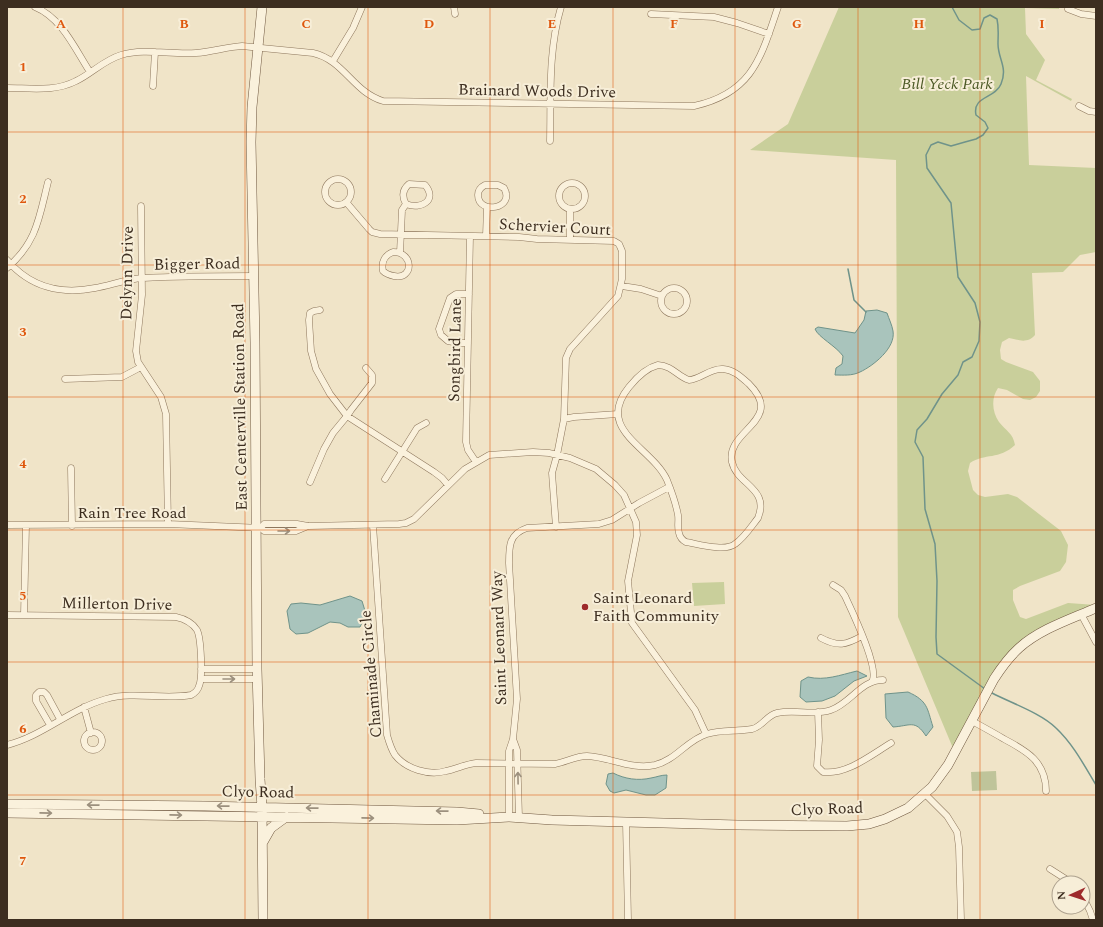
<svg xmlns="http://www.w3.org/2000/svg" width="1103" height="927" font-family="Spectral,serif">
<rect width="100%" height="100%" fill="#f0e4c8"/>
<path fill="#c9cf9b" d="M839 7H1059V9L1025 8 1026 34 1045 60 1036 80 1072 99 1071 101 1026 76 1029 165 1096 168V252L1080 255 1063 272 1032 273 1035 335C1027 344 1019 340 1009 338L1002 342 1000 350 1001 359 1006 362 1033 372 1040 381V391L1036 397 1030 400 1023 399 1007 390 998 388C991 398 992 412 999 422 1006 431 1013 433 1015 445 999 460 985 453 970 463L968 471 973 490 978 495 985 497 1008 494 1017 497 1061 531 1068 545 1066 562 1060 571 1020 586 1013 590V600L1020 617 1026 619 1068 603 1096 605 1051 628 1010 657 955 753 898 617 896 160 750 150 788 124Z
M724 582 725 604 694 606 692 583Z"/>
<path fill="#bfc49a" d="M996 771 997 790 972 791 971 772Z"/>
<path fill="#a9c4bc" stroke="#6f938a" d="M877 310 887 313C889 319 892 325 893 331 896 348 873 366 860 372 852 376 843 375 835 375L836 368 842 364 843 356C836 346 818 337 815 329L818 327 855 333 864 320 866 311Z
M350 596 362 601 366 614 360 627H348L340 623 330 622 308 633 296 634 290 629 287 611 291 604 301 603 320 605Z
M857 671 867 676 854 681 835 696 822 701 806 702 800 697 801 681 808 677C825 681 840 675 857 671Z
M908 692C928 701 927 708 933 727L926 736C915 719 910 726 893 727L886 718 885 694Z
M613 773C625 779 638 781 651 778 657 777 661 775 667 775L666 788 655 795H646L626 790 614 793 610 791 606 784 608 774Z"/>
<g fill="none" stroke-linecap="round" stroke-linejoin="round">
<path stroke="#6f938a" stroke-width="1.5" d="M952 7 959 20 972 30 980 29 984 18 990 15 997 19C999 28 998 34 998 44 998 59 1008 67 1001 84 995 99 972 96 976 115L985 122 988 128 983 135 976 139 965 142 951 146 938 142 931 145 926 155 927 168 951 203 958 277 975 303 980 322 979 341 972 357 963 362 958 375 942 394 927 419 917 430 915 442 923 457 925 509 935 544 937 581 936 637 937 654 985 689
M848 269 854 300 866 312
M992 693C1011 703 1041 713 1056 728 1073 744 1084 765 1096 785"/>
<g stroke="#8d765c" stroke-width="7">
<path id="street" d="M35 7C62 18 75 49 90 72
M454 7 455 14
M1068 9 1081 14 1096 16
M651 14 714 17 737 23 769 34
M333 61 353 28 362 7
M153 86 155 52
M7 88C30 88 55 92 76 81 91 74 104 60 121 55 145 48 171 55 196 53 212 52 226 47 242 46L313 53C344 60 353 92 383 101L694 106C753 93 761 57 778 7
M1079 106 1089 111 1096 112
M550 141C551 96 548 51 561 7
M325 192a13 13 0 1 1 26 0a13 13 0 1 1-26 0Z
M559 196a13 13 0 1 1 26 0a13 13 0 1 1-26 0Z
M409 184 425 185C438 200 421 210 406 204 402 197 402 190 409 184Z
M485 185H498L504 188C516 209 478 215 478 195 478 190 481 187 485 185Z
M346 202 369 229 372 232 380 234 519 237 537 239 614 241 619 244 622 251V279L618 296 570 349 566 358 564 419 557 455 552 473 556 527
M141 206 142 295 136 351 138 362 161 397 166 414 168 524
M570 209V240
M470 236 466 442 468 450 476 462
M486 236 487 207
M393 252C414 252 414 280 394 276 389 275 386 274 383 271 381 262 385 255 393 252Z
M400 253 402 210 406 204
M7 260C30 287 61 295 95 288 111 285 127 279 143 278 180 276 217 276 254 276
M7 268C37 242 39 218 48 182
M622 286 641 289 662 296
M661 301a13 13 0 1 1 26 0a13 13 0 1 1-26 0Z
M320 310 314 311 310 313 309 320 311 351 316 369 330 394 347 416 434 472 442 478 448 485
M468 343H458L448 341 441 335 439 329 450 298 456 294H469
M658 365C673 366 677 376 689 380 701 379 710 368 723 369 734 370 741 377 749 384 786 421 725 430 732 462 737 485 770 488 758 518 751 527 744 538 735 544 725 552 698 544 686 542 682 540 680 538 679 533 677 527 679 521 678 515 676 504 671 490 667 480 652 447 594 430 629 387 637 377 646 368 658 365Z
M65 379 122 377 141 367
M564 419 574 417 618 414
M71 468 72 526
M385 479 417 428 426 423
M310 482 324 449 333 433 347 416 351 410 372 383V375L366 368
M7 525 168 524 261 528 264 531H296L308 526
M373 525 387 735C389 742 391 749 395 755 406 769 429 776 446 771 456 769 466 764 476 763L555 764C566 762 576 756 587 756 610 757 631 770 655 765 676 760 687 740 707 734 721 729 737 732 752 729 762 727 767 715 777 713 795 709 814 716 831 710 851 703 861 680 883 680
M261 528 264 524H297L308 526 399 524 406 523 414 519 465 469 489 455 533 452 549 453 570 458 596 469 615 485 624 495 636 522 637 535 628 581 632 623 695 710 706 734
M833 585 841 590 845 596C852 611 880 669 872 682
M1081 614 1096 642
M7 615 176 617C185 619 192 622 197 630 201 638 203 677 199 686 198 690 195 693 191 695 163 700 134 691 106 699 70 709 43 736 7 745
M24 615 26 525
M821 638C838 647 846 645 862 636
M201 669H257
M201 679H257
M84 707 91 733
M818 712 819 740 817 766 823 772C847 775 871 755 891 743
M972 721C983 727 994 733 1004 739 1027 751 1046 762 1046 791
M50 725 36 701V695L39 692H44L47 695 60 719
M84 741a9 9 0 1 1 18 0a9 9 0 1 1-18 0Z
M513 739 517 750 519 817
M925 794 947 816 957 832 959 847 961 920
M509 817V751L513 739 517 699 509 563C509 546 509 534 527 528L599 524 612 520 639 503 669 487
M626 822 628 920
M1050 869 1072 883
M1083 897 1090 911 1093 920"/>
</g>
<g stroke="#6f573f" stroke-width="10">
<path id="secondary" d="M262 7 252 107 251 142 255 342 257 669 260 779 262 807 263 920
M7 804 205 806 457 812 479 814
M7 813 457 820 509 817 552 820 738 825 847 826 869 824 885 819 908 808 932 787 948 765 994 679C1001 668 1009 657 1019 648 1040 629 1071 619 1096 608
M263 842 271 828 286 817"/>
</g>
<use href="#street" stroke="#faf1dc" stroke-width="6"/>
<use href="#secondary" stroke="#faf1dc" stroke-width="9"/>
</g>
<defs><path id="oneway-shaft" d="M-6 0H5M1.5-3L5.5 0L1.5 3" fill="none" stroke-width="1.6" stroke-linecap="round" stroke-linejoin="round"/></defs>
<g stroke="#9c907e">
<use href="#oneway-shaft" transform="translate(284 531)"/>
<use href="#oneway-shaft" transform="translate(229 679)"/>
<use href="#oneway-shaft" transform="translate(518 778) rotate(-91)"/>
<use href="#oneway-shaft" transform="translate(93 805) rotate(-179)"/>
<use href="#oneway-shaft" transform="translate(223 806) rotate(-179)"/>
<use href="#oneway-shaft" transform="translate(312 808) rotate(-179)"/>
<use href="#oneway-shaft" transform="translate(442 811) rotate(-179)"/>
<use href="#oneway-shaft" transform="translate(46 813) rotate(1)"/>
<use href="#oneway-shaft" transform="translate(176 815) rotate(1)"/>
<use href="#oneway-shaft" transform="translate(368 818) rotate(1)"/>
</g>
<path fill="none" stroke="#df570d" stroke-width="1" stroke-opacity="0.55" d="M123 7V920M245 7V920M368 7V920M490 7V920M613 7V920M735 7V920M858 7V920M980 7V920M7 132H1096M7 265H1096M7 397H1096M7 530H1096M7 662H1096M7 795H1096"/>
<circle fill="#9e2a2b" stroke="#f7eed8" stroke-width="1.5" cx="585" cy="607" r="4"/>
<g text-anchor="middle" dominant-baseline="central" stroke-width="4" stroke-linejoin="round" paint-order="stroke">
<g font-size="16" font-style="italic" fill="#4d5a26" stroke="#f7eed8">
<text x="947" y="84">Bill Yeck Park</text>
</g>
<g font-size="16" fill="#3d2e20" stroke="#f7eed8">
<text transform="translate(537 91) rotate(1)">Brainard Woods Drive</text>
<text transform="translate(555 227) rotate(3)">Schervier Court</text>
<text transform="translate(197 264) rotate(-1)">Bigger Road</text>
<text transform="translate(127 273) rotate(-89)">Delynn Drive</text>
<text transform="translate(455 350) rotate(-89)">Songbird Lane</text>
<text transform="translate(240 407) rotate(-91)">East Centerville Station Road</text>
<text x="132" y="513">Rain Tree Road</text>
<text transform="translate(117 604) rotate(1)">Millerton Drive</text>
<text transform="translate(499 638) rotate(-92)">Saint Leonard Way</text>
<text transform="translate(371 674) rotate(-95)">Chaminade Circle</text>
<text transform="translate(258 792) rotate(1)">Clyo Road</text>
<text transform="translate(827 809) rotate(-2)">Clyo Road</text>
</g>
<g font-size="16" fill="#3d2e20" stroke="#f7eed8" text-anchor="start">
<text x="593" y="598">Saint Leonard<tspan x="593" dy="18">Faith Community</tspan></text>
</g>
</g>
<g font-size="13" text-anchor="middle" font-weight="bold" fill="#df570d" stroke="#f7eed8" stroke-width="4" stroke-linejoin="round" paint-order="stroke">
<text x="61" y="28">A</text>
<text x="184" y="28">B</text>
<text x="306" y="28">C</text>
<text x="429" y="28">D</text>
<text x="552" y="28">E</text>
<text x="674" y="28">F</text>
<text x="797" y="28">G</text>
<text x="919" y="28">H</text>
<text x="1042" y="28">I</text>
<text x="23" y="71">1</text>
<text x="23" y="203">2</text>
<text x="23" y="336">3</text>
<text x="23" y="468">4</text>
<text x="23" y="600">5</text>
<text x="23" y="733">6</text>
<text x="23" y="865">7</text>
</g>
<rect width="1103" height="927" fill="none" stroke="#3d2e20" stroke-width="16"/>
<g transform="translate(1071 895) rotate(267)"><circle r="19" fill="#f7eed8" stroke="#ada18e"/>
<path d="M0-3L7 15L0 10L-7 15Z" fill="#9e2a2b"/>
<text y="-6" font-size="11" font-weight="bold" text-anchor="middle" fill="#3d2e20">N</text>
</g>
</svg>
